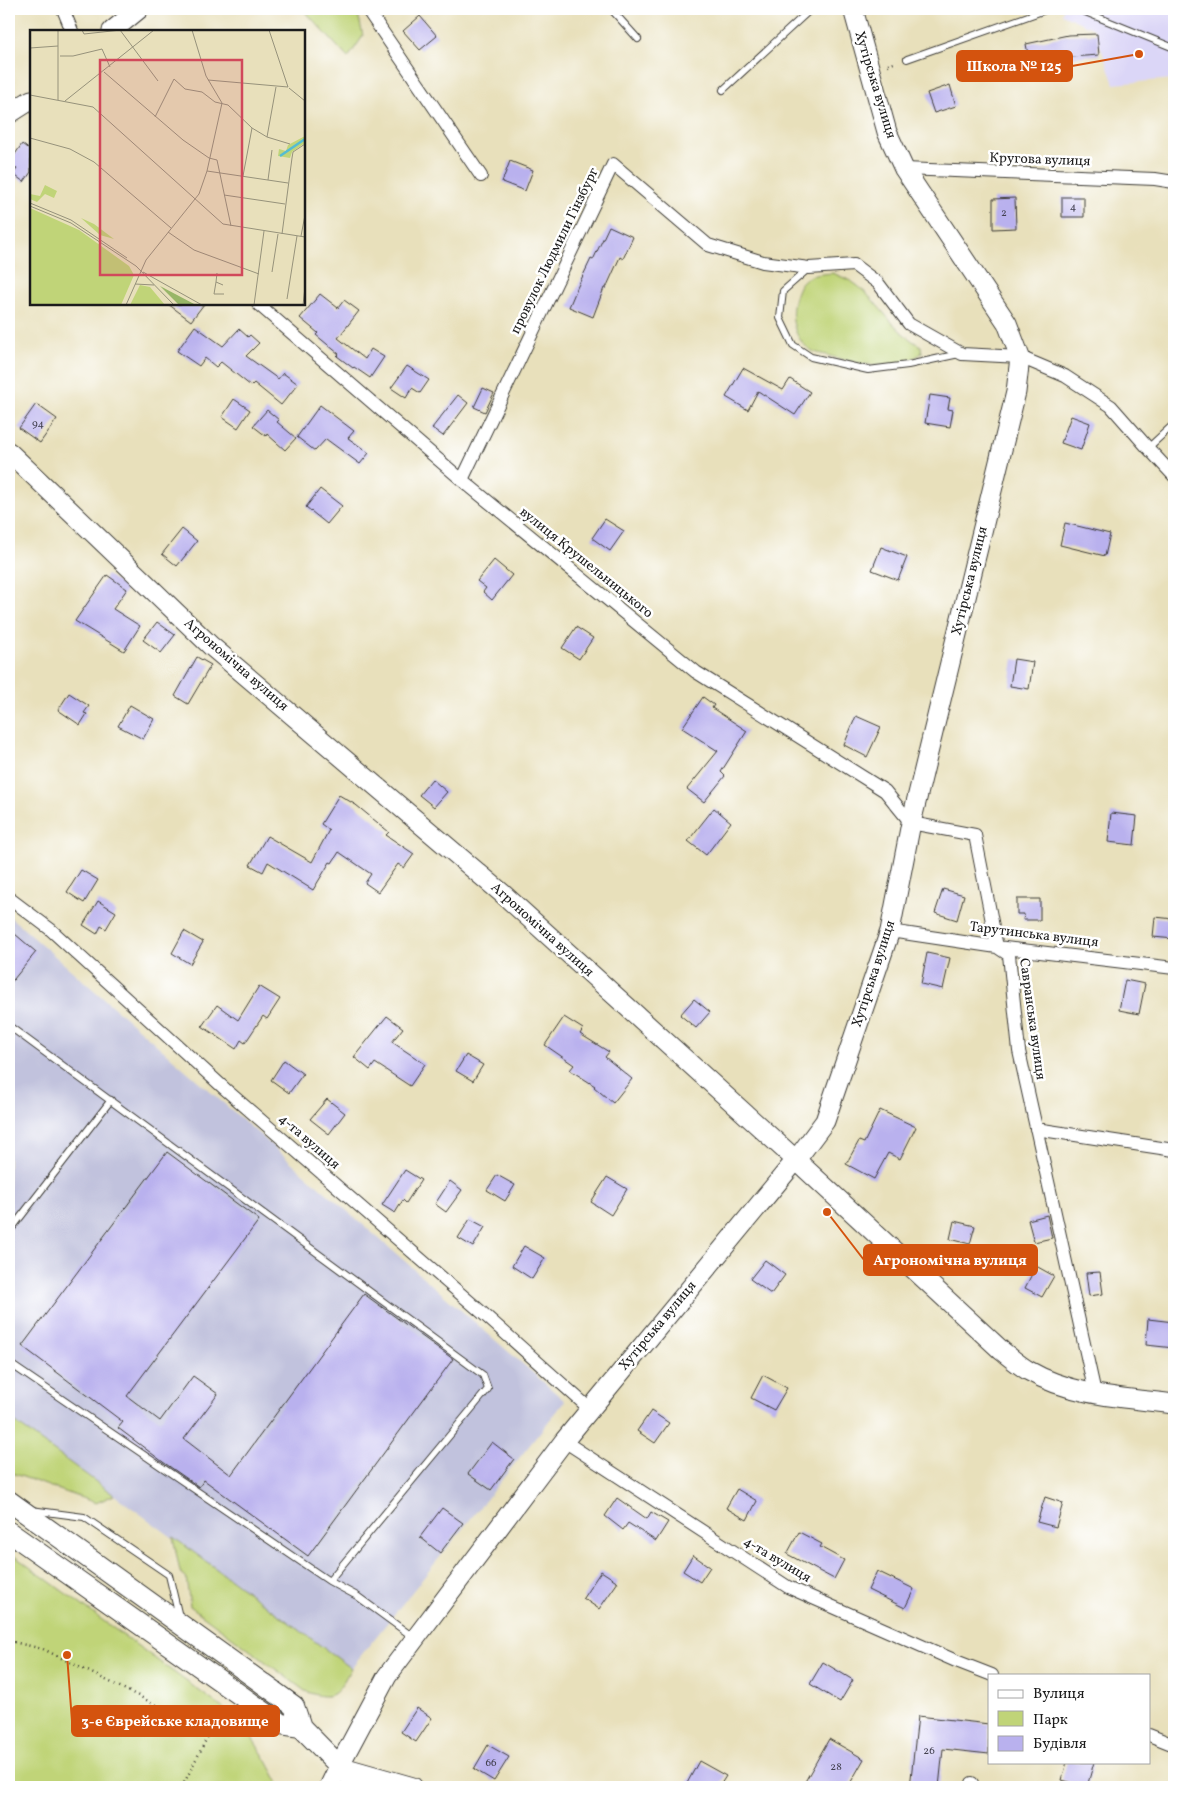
<svg xmlns="http://www.w3.org/2000/svg" width="1183" height="1796" font-family="Vollkorn,serif">
<rect width="100%" height="100%" fill="#fff"/>
<filter id="ink" filterUnits="userSpaceOnUse"><feTurbulence type="fractalNoise" baseFrequency=".02" numOctaves="2"/><feDisplacementMap in="SourceGraphic" scale="10" xChannelSelector="R" yChannelSelector="G"/><feConvolveMatrix kernelMatrix="1 2 1 2 8 2 1 2 1" color-interpolation-filters="sRGB"/></filter>
<filter id="wash" filterUnits="userSpaceOnUse"><feTurbulence type="fractalNoise" baseFrequency=".0096" numOctaves="4" result="noise"/><feDisplacementMap in="SourceGraphic" scale="20" xChannelSelector="R" yChannelSelector="G"/><feGaussianBlur stdDeviation="1.12" result="paint"/><feColorMatrix in="noise" values="0 0 0 0 0 0 0 0 0 0 0 0 0 0 0 0 0 1.4 0 .05"/><feComposite in="paint" operator="in"/></filter>
<g filter="url(#wash)">
<rect width="100%" height="100%" fill="#e8e0bb"/>
<path fill="#dbd6f7" d="M1063 9H1174V79L1114 84 1094 29 1062 14Z"/>
<path fill="#c1c2dd" d="M9 916 565 1401 351 1668 9 1418Z"/>
<path fill="#c0d478" stroke="#6e784a" d="M303 9H357L363 36 348 58Z
M833 273C841 277 851 280 858 286 880 304 895 333 921 346L922 353C896 373 855 364 827 355 821 354 813 352 809 349 792 336 789 313 796 294 798 288 801 281 807 278 814 274 824 274 833 273Z
M9 1418 114 1495 96 1503 9 1472Z
M173 1537 351 1668C337 1693 336 1703 305 1691L190 1606 186 1577 180 1572Z
M9 1552 242 1722 267 1761 281 1787H9Z"/>
<g id="blocks">
<path fill="#b9b1ee" d="M420 16 437 36 420 50 403 31Z
M1097 34 1099 55 1057 58 1060 70 1032 75 1026 44 1068 35Z
M950 85 956 106 934 113 927 93Z
M22 144 31 151V172L24 182 13 174 17 169 9 163Z
M510 161 533 170 525 191 502 182Z
M1062 197H1084V217H1062Z
M1015 198 1016 228 993 229V199Z
M609 226 633 237 623 259 620 257 606 288H604L593 317 569 307 577 288 591 259 593 260Z
M320 294 338 308 344 300 359 311 338 338 365 359 371 349 384 357 370 378 354 367 353 368 337 356 339 354 316 335 318 333 300 318Z
M168 304H204L191 321Z
M195 326 223 346 239 329 248 337 250 335 259 343 246 356 278 379 283 373 298 384 281 405 254 383 251 386 221 362 216 367 205 358 199 366 177 351Z
M407 366 429 380 420 393 412 388 406 398 391 388Z
M743 368 783 390 790 379 810 392 795 415 758 391 748 410 726 397Z
M483 388 494 393 485 412 474 407Z
M458 395 468 403 443 436 432 428Z
M930 395 950 398 948 409 953 410 950 427 925 423Z
M234 399 250 410 238 428 222 417Z
M36 404 57 419 40 443 19 428Z
M320 405 354 431 348 438 369 453 360 464 326 439 315 451 297 437Z
M267 410 279 420 277 422 296 438 285 450 267 434 266 436 253 426Z
M1071 416 1090 423 1081 450 1061 443Z
M320 489 342 506 327 524 306 507Z
M605 519 624 531 610 551 592 538Z
M1065 523 1110 534 1105 556 1060 545Z
M182 529 197 541 177 566 162 554Z
M881 547 907 557 898 580 872 570Z
M494 560 512 575 492 600 483 592 486 588 477 581Z
M107 575 127 589 113 609 140 626 124 651 75 621Z
M157 622 175 635 161 653 143 640Z
M576 627 593 638 579 659 562 648Z
M197 657 211 665 188 704 175 696Z
M1014 659 1033 662 1029 689 1010 686Z
M69 693 89 706 84 713 87 714 80 725 58 710Z
M703 697 714 705 712 708 747 731 721 772 725 776 704 802 687 789 718 751 682 728Z
M130 705 154 719 143 739 118 726Z
M856 716 881 727 867 757 844 745Z
M432 779 447 792 434 807 419 795Z
M339 795 356 805 389 832 386 835 414 854 404 868 398 864 378 892 365 883 371 874 339 852 332 863 330 862 313 890 268 862 263 872 250 865 267 836 312 862 329 830 321 824Z
M714 808 731 822 706 855 688 841Z
M1111 813 1137 816 1134 845 1108 842Z
M81 870 98 880 84 903 67 892Z
M943 889 964 895 957 920 935 913Z
M1017 899H1040V920H1023L1024 914H1017Z
M98 901 116 912 106 929 101 926 97 934 83 925Z
M1155 917 1174 919V939L1153 937Z
M184 931 203 942 190 964 172 953Z
M15 934 36 952 9 985V941Z
M927 953 950 958 943 989 921 984Z
M1125 980 1145 984 1139 1014 1119 1010Z
M259 986 280 999 267 1019 263 1016 245 1043 241 1040 236 1049 202 1026 217 1005 238 1020Z
M694 999 710 1012 696 1028 680 1015Z
M387 1016 403 1028 392 1042 425 1064 410 1086 375 1063 370 1070 354 1057Z
M564 1017 583 1029 580 1034 609 1052 605 1057 632 1079 613 1103 594 1087 595 1086 570 1070 574 1065 545 1045Z
M466 1055 483 1065 473 1081 456 1071Z
M284 1060 303 1074 289 1093 271 1080Z
M327 1099 345 1113 329 1134 310 1119Z
M880 1110 916 1127 900 1159 888 1153 874 1179 846 1164 859 1141 864 1143Z
M167 1152 259 1220 127 1396 160 1421 193 1376 218 1394 184 1439 231 1475 364 1294 453 1359 308 1556 204 1480 199 1487 163 1462 118 1428 123 1422 22 1346Z
M405 1170 421 1180 406 1203 403 1200 395 1213 382 1205Z
M497 1175 515 1185 505 1201 487 1190Z
M607 1177 627 1189 611 1215 591 1202Z
M450 1181 462 1190 446 1212 435 1204Z
M1047 1215 1052 1238 1034 1242 1028 1220Z
M470 1219 485 1227 473 1247 458 1238Z
M954 1221 975 1226 970 1244 950 1239Z
M524 1246 545 1258 532 1279 512 1266Z
M765 1260 785 1275 771 1294 750 1279Z
M1036 1266 1054 1276 1042 1297 1025 1288Z
M1100 1272 1103 1294 1089 1296 1086 1273Z
M1148 1319 1174 1322V1348L1146 1345Z
M763 1375 787 1388 774 1410 751 1398Z
M651 1411 669 1423 655 1443 637 1431Z
M492 1442 514 1459 491 1490 468 1474Z
M737 1489 757 1501 747 1520 726 1508Z
M1045 1497 1063 1503 1056 1527 1037 1522Z
M617 1498 647 1519 651 1512 668 1522 656 1541 628 1523 623 1530 605 1516Z
M442 1508 463 1523 440 1553 420 1537Z
M799 1532 822 1544 820 1547 844 1560 834 1579 787 1554Z
M693 1555 710 1567 700 1582 683 1571Z
M601 1571 618 1582 599 1609 583 1598Z
M877 1571 914 1589 905 1608 868 1590Z
M823 1662 853 1680 840 1702 810 1684Z
M417 1708 432 1718 416 1742 401 1732Z
M918 1716 989 1724V1754L943 1749 939 1787H910Z
M829 1739 864 1759 848 1787H802Z
M488 1745 509 1757 494 1781 474 1769Z
M699 1761 726 1776 719 1787H685Z
M1067 1762H1094L1087 1787 1062 1780Z"/>
</g>
</g>
<g filter="url(#ink)">
<use href="#blocks" fill-opacity="0" stroke="#3b3934" stroke-width="1"/>
<g fill="none" stroke-linecap="round" stroke-linejoin="round">
<g stroke="#3b3934" stroke-width="8">
<path id="lane" d="M611 9 638 39
M1078 9 1174 48
M907 59 1048 9
M723 90 811 9
M808 269 783 291 780 318 793 345 811 357 868 370 908 365 959 354
M1148 448 1174 424
M9 1026 483 1375 488 1389 329 1581
M9 1232 111 1100
M9 1363 329 1581 357 1596 413 1637
M31 1510 84 1517 169 1575 179 1617"/>
</g>
<g stroke="#3b3934" stroke-width="14">
<path id="street" d="M63 9 72 31
M367 9 481 176
M904 169 1155 179 1174 182
M258 304 462 480 696 672 885 791 911 823 975 835 997 947 1009 955 1019 1051 1095 1393
M462 480 613 164 708 245 763 262 809 268 854 265 878 283 909 324 962 354 1020 357 1065 376 1111 406 1148 448 1174 476
M9 898 50 929 225 1089 486 1316 590 1409
M890 931 997 947 1174 968
M1036 1129 1174 1150
M564 1441 788 1587 956 1661 992 1675
M1149 1735 1174 1745
M971 1787 972 1783"/>
</g>
<g stroke="#3b3934" stroke-width="21">
<path id="secondary" d="M112 31 139 9
M9 114 31 100
M9 452 211 646 503 894 796 1160 1002 1351C1011 1358 1020 1366 1029 1371 1072 1396 1126 1398 1174 1404
M339 1766 413 1787
M329 1787 339 1766 387 1676 564 1441 796 1160 825 1121 890 931 911 823 1016 392 1020 357 1007 323 904 169 887 132 853 9"/>
</g>
<g stroke="#3b3934" stroke-width="22">
<path id="primary" d="M9 1501 294 1706 301 1727 360 1787
M9 1532 281 1724 301 1727"/>
</g>
<path stroke="#3b3934" stroke-width="2.5" stroke-dasharray="1 4" stroke-linecap="butt" d="M888 65 897 62
M9 1641 43 1649 193 1723
M182 1787 212 1728"/>
<use href="#lane" stroke="#fff" stroke-width="6"/>
<use href="#street" stroke="#fff" stroke-width="12"/>
<use href="#secondary" stroke="#fff" stroke-width="19"/>
<use href="#primary" stroke="#fff" stroke-width="20"/>
</g>
</g>
<g text-anchor="middle" dominant-baseline="central" stroke-width="5" stroke-linejoin="round" paint-order="stroke">
<g font-size="11" fill="#434150">
<text x="1073" y="207">4</text>
<text x="1004" y="213">2</text>
<text x="38" y="424">94</text>
<text x="929" y="1751">26</text>
<text x="491" y="1763">66</text>
<text x="836" y="1767">28</text>
</g>
<g font-size="14" fill="#1c1c1c" stroke="#fff">
<text transform="translate(875 85) rotate(73)">Хутірська вулиця</text>
<text transform="translate(1040 160) rotate(2)">Кругова вулиця</text>
<text transform="translate(555 251) rotate(-64)">провулок Людмили Гінзбург</text>
<text transform="translate(586 563) rotate(39)">вулиця Крушельницького</text>
<text transform="translate(970 581) rotate(-76)">Хутірська вулиця</text>
<text transform="translate(236 665) rotate(41)">Агрономічна вулиця</text>
<text transform="translate(542 930) rotate(42)">Агрономічна вулиця</text>
<text transform="translate(1034 935) rotate(7)">Тарутинська вулиця</text>
<text transform="translate(874 974) rotate(-72)">Хутірська вулиця</text>
<text transform="translate(1032 1019) rotate(82)">Савранська вулиця</text>
<text transform="translate(309 1142) rotate(41)">4-та вулиця</text>
<text transform="translate(658 1326) rotate(-50)">Хутірська вулиця</text>
<text transform="translate(777 1560) rotate(31)">4-та вулиця</text>
</g>
</g>
<g transform="translate(30 30)">
<rect width="275" height="275" fill="#e8e0bb"/>
<path d="M275 106V113L262 122 260 128 248 126 249 119 256 121 258 115ZM15 155 27 161 24 168 15 164 7 172 0 169V164L10 166ZM0 178 49 200 99 236 104 245 91 275H0ZM51 188 64 194 84 209 70 205ZM110 255 120 257 135 275H100Z" fill="#c0d478"/>
<path d="M130 256 166 275H149Z" fill="#98b668"/>
<path fill="none" stroke="#55bcd2" stroke-width="2.5" d="M250 126 275 109"/>
<path fill="none" stroke="#96927b" stroke-width="1" d="M28 0V70M52 0 54 4 91 0M90 0 128 51M0 18 28 16M30 26H43L72 19 80 37M74 42 153 110 179 128 187 130 201 196M178 50 258 57 239 0M259 58 275 71M0 65 63 77 193 194 275 207M35 71 124 0M125 87 144 49 155 59 172 62 185 72 198 75 222 98 237 107 260 114M237 107 246 57M0 108 40 119 64 132 141 198M177 141 258 153M213 146 222 98M238 150 242 120M194 165 255 174M0 173 41 190 97 228M0 176 41 193 106 236 144 275M138 202 164 220 229 244M252 204 262 128 263 122 275 114M271 206 275 185M113 242 172 275M242 242 248 204M187 243 186 252 193 255M186 252 184 264H194M105 254 124 255M257 269 267 206M96 275 116 230 169 164 177 141 192 73 176 46 162 0M224 275 234 201M273 275 275 257"/>
<path fill="#d1495b" fill-opacity="0.15" stroke="#d1495b" stroke-width="2.5" d="M70 30H212V245H70Z"/>
<rect width="275" height="275" fill="none" stroke="#1c1c1c" stroke-width="2.5"/>
</g>
<path fill="none" stroke="#d4530e" stroke-width="2" d="M1139 54L1072 66M827 1212L864 1260M67 1655L72 1721"/>
<g fill="#d4530e" stroke="#fff" stroke-width="2">
<circle cx="1139" cy="54" r="5"/>
<circle cx="827" cy="1212" r="5"/>
<circle cx="67" cy="1655" r="5"/>
</g>
<g fill="#d4530e" stroke="#d4530e" stroke-width="2">
<rect x="957" y="51" width="115" height="30" rx="5"/>
<rect x="864" y="1245" width="173" height="30" rx="5"/>
<rect x="72" y="1706" width="207" height="30" rx="5"/>
</g>
<g font-size="15" text-anchor="middle" font-weight="bold" fill="#fff">
<text x="1014" y="71">Школа № 125</text>
<text x="950" y="1265">Агрономічна вулиця</text>
<text x="175" y="1726">3-е Єврейське кладовище</text>
</g>
<rect width="1183" height="1796" fill="none" stroke="#fff" stroke-width="30"/>
<rect x="988" y="1674" width="162" height="90" fill="#ffffff" stroke="#a4a4a4"/>
<rect x="998" y="1690" width="25" height="8" fill="#ffffff" stroke="#a4a4a4"/>
<text x="1033" y="1698" font-size="15" fill="#1c1c1c">Вулиця</text>
<rect x="998" y="1711" width="25" height="15" fill="#c0d478" stroke="#a4a4a4"/>
<text x="1033" y="1724" font-size="15" fill="#1c1c1c">Парк</text>
<rect x="998" y="1736" width="25" height="15" fill="#b9b1ee" stroke="#a4a4a4"/>
<text x="1033" y="1748" font-size="15" fill="#1c1c1c">Будівля</text>
</svg>
